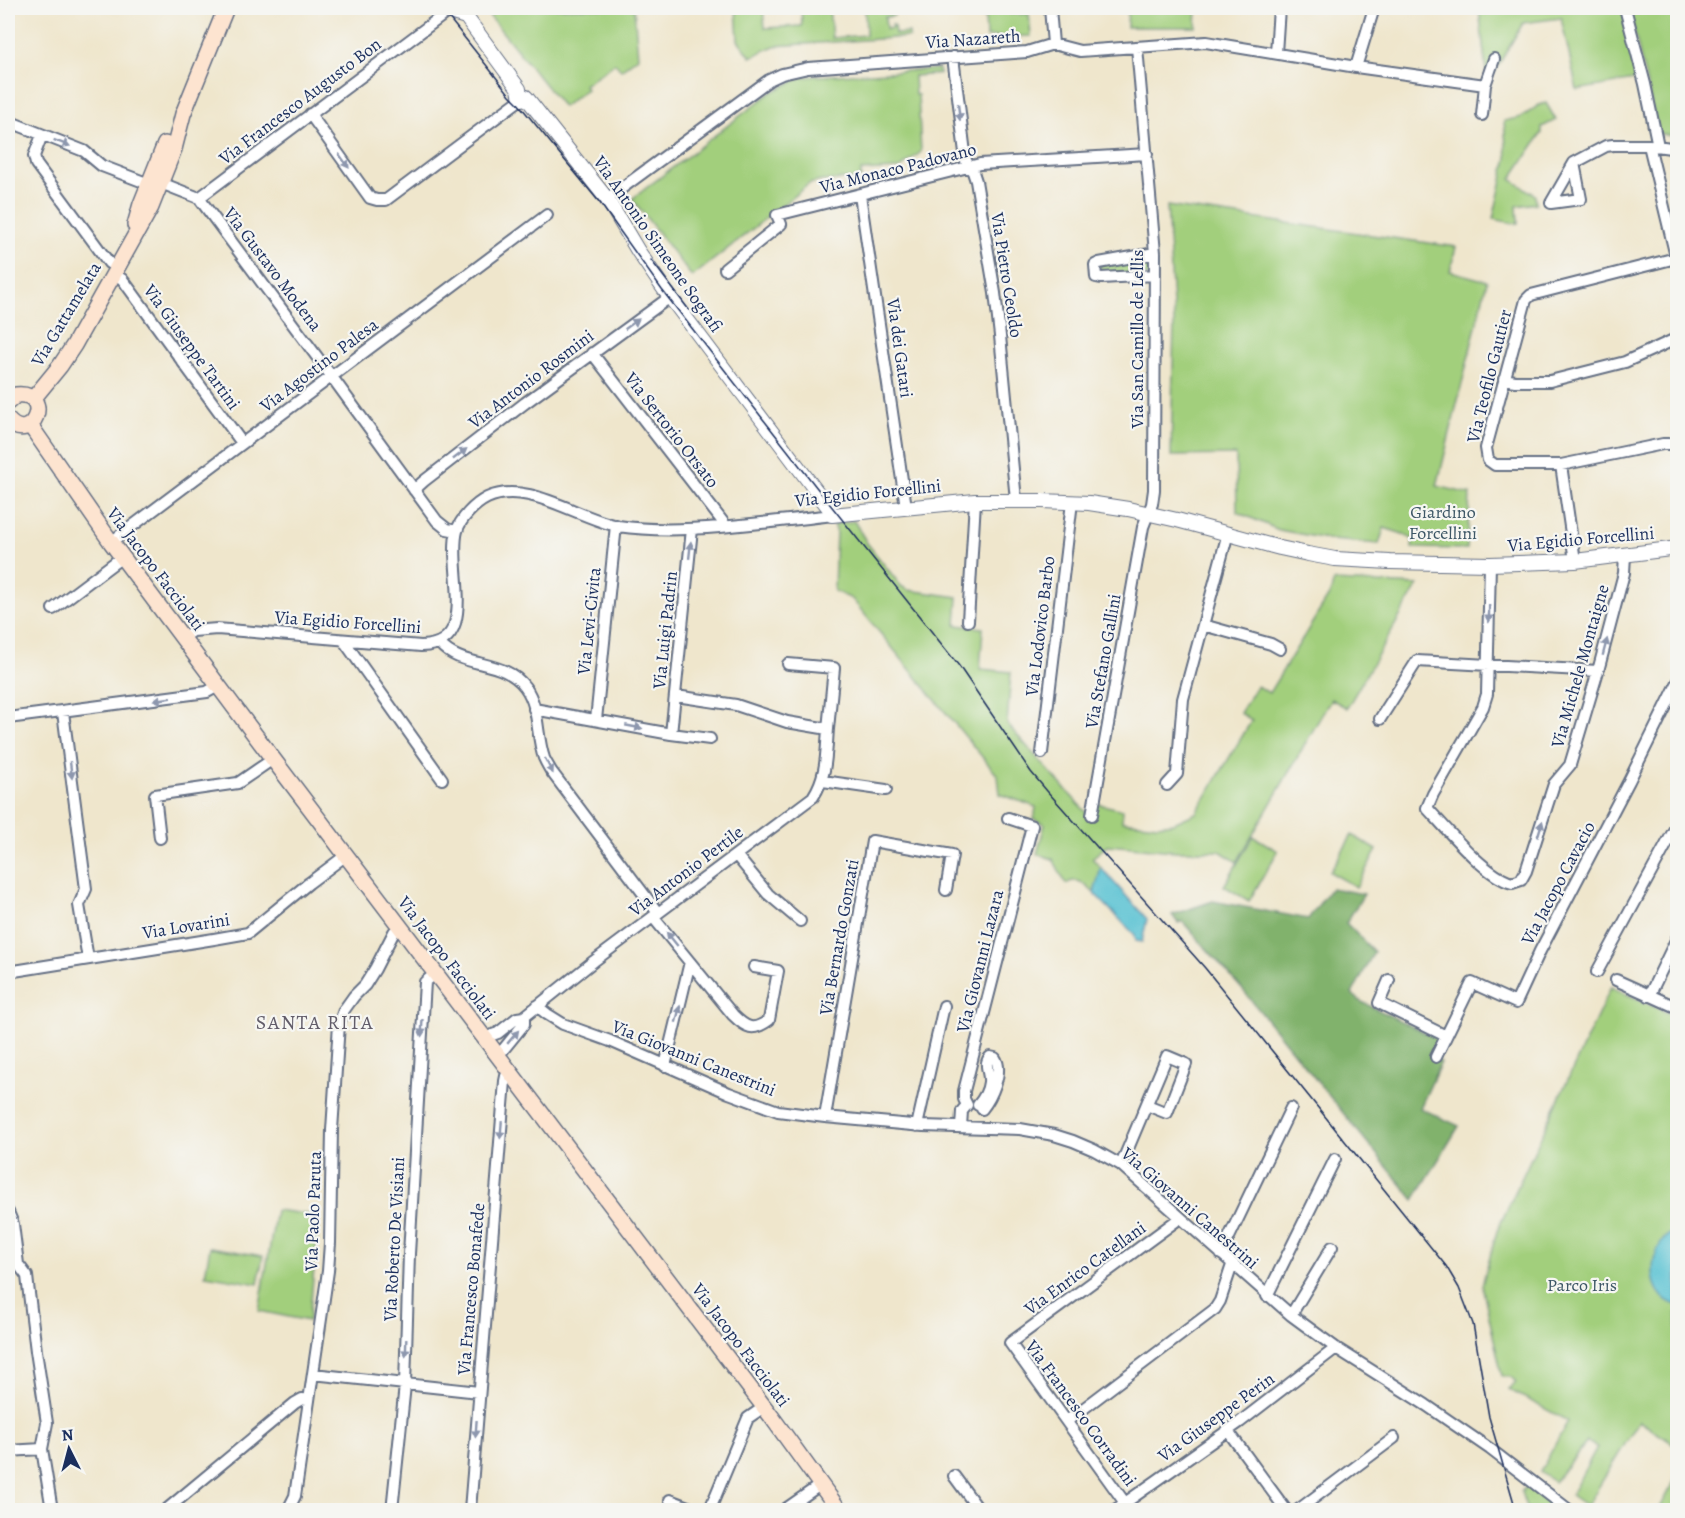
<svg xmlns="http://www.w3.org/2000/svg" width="1685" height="1518" font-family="Alegreya,serif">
<rect width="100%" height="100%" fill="#f6f6f2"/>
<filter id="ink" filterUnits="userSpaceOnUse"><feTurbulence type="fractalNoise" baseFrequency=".0167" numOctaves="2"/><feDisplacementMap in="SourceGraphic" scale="12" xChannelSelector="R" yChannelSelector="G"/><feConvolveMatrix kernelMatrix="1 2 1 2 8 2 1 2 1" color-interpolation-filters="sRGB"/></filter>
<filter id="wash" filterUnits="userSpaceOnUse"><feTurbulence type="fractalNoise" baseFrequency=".008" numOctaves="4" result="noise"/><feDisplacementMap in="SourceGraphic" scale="24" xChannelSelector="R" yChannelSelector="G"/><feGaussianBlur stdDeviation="1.35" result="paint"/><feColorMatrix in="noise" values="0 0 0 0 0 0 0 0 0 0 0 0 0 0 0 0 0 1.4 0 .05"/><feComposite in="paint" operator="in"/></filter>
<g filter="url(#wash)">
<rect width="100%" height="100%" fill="#efe6cc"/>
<path fill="#a2cf7c" stroke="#5e7f6d" stroke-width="1.5" d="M483 8H634L638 57 621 70 615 63 584 85 586 89 563 107Z
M736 8H763L765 28 802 26 801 8H829L832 38 866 35 865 8H912L894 9V16L885 17 886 29 892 28V25H894L895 34 909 33V37L774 46 751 57 738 40Z
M972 8H1009L1010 14H1029L1031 36 986 37 985 17H972Z
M1128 8H1197L1196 27H1127Z
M1490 8H1622L1640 79 1577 90 1561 18 1523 23 1495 71H1486L1479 9Z
M1629 8H1677V137L1658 133Z
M939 69V74L914 76 915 95H918L921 152 899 169 861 171V178L822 181 809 184 692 277 632 199 770 93 802 77Z
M1546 103 1556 120 1542 127V133L1511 179 1535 195 1536 203 1517 206 1518 224 1493 219 1507 158 1504 121 1522 117 1539 105Z
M1167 206 1456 247 1450 271 1487 281 1437 486 1470 494 1467 549 1412 548 1413 539 1400 533 1384 528 1379 544 1332 540 1279 530 1237 512 1236 455 1171 456 1174 321Z
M1155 253V275L1101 278 1099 263Z
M854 521 867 543 901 586 908 590 958 597 956 625 983 628 980 669 1011 672 1007 724 1092 819 1095 803 1123 810 1122 821 1157 825 1174 823 1196 813 1252 720 1240 713 1257 686 1269 693 1330 594 1334 581 1418 585 1347 708 1331 699 1237 862 1220 851H1175L1108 845 1092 858 1101 868 1094 893C1084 884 1078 876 1066 884L1053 859 1037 854 1045 824 1034 819 1036 807 1000 794 998 776 852 599 834 591 836 530 834 524Z
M1352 835 1377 850 1356 887 1330 872Z
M1253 836 1278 851 1249 901 1224 886Z
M1611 987 1677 1017V1446L1639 1421 1587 1506 1571 1495 1597 1447 1587 1442 1554 1482 1540 1472 1568 1421 1508 1389 1516 1382 1511 1377 1502 1376 1482 1285 1497 1231Z
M276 1210 319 1216 309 1321 259 1311Z
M210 1247 263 1256 258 1284 205 1275Z
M1677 1476V1510H1659Z
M1526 1487 1559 1510H1527L1521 1492Z"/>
<path fill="#81b26c" stroke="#4e7065" stroke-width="1.5" d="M1331 888 1364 894 1346 923 1374 952 1352 994 1362 1002 1438 1039 1429 1056 1441 1062 1420 1108 1459 1126 1414 1200 1242 989 1182 921 1178 923 1172 915 1213 901 1308 919Z"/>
<path fill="#57c1d2" stroke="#397898" stroke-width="1.5" d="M1101 868 1147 919 1142 942 1136 941 1135 935 1094 893Z
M1677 1229V1305C1643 1296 1647 1243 1677 1229Z"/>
</g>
<g filter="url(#ink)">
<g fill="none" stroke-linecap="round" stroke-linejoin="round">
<g stroke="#656f84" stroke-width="14">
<path id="minor" d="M1050 8 1053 44
M1625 8 1645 84 1658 146
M1276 53 1279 8
M953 57 966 161 973 172 976 181 995 293 1000 336 1016 500
M1356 67 1374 8
M1485 85 1494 59
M310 114 370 198 377 200H386L521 99
M8 121 84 151 102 166 149 184
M42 135 34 156 36 164 109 263 117 267
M1649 145 1678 265
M1574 163 1581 199 1551 203 1574 163 1606 146 1613 145H1649L1678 149
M161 183 199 198 332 377 437 521 447 529 457 531
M860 195 906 507
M199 198 450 10
M607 199 769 80 782 74 808 68 1027 52 1053 44 1080 51 1206 42 1356 67 1485 85 1482 115
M1676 258 1531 295 1526 300 1486 448 1488 460 1495 465H1561L1663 444H1678
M725 269 781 224 777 215 980 164 1147 154
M113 274 122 279 126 284 242 443
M1155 275 1101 278 1096 277 1095 265 1099 263 1155 253
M592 353 726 526
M1504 379 1515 381H1550L1625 362 1678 338
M1561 465 1575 561
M414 490 424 481 525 403 670 297
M111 542 547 215
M1490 564 1487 694 1483 707 1433 794 1427 808C1447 829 1485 876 1512 883L1521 880 1526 871 1554 784 1570 765 1598 671 1624 573 1625 555
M53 609 122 557
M968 621 975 501
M1203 625 1271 644 1280 649
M183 638 193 631 217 629 421 646C481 645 447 567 457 531 460 519 475 504 487 498 527 479 579 519 618 526 659 532 700 529 741 525 771 522 801 519 832 515
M344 641 442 779
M440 644C461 669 504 658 525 687 540 707 536 736 544 758 546 763 549 767 551 771L658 913
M788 664 834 668 828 729
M534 709 671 734 710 739
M63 712 86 889 79 905 88 959
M8 718 207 692 218 686
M1380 719 1417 661 1598 671
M596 720 616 525
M671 734 692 529
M1042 753 1072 502
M823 781 886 790
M1167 785 1177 774 1183 699 1228 533
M1092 815 1143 527 1152 504 1154 490 1155 253 1137 47
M160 838 155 795 238 783 273 759
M736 855 768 894 800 921
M653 917 733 1015C746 1028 753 1032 769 1020L778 971 754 967
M8 972 214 939 248 933 309 883 345 856
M1597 972 1678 823
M1389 980 1379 1003 1446 1036
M1616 980 1678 1008
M1649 996 1678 936
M537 1006 547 1014 563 1024 610 1041 729 1093 778 1111 825 1117 923 1126 1020 1129 1054 1135 1073 1141 1094 1150 1121 1165 1291 1315 1336 1348 1426 1405 1490 1449 1569 1510
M484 1038 498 1033 517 1018 524 1017 594 961 813 797C827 776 826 754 828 729L787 722 736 705 676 696
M498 1056 524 1024V1017
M1436 1057 1472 983 1516 1003 1540 951 1629 781 1678 682
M665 1066 690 962
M967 1105 964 1099V1091L1032 826 1008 818
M978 1105C984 1098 988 1091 989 1082 990 1072 983 1064 990 1057L995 1058C1004 1071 991 1098 982 1109
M825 1117 872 841 952 855 946 890
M917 1126 944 1006
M961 1127 962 1111 967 1105
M1121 1165 1167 1056 1186 1064 1167 1113 1147 1105
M8 1212 13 1224 18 1264 27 1276 28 1285 36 1351 47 1423 42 1449 52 1510
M1221 1254 1291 1108
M1267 1296 1335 1159
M1291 1315 1332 1247
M313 1374 479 1392
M1067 1421 1215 1309 1220 1301 1232 1265
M1228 1431 1286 1510
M8 1451 42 1449
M954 1476 979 1510
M670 1500 696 1510
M1125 1503 1010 1343 1180 1218
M166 1510 295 1403 302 1399 309 1400
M288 1510 295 1496 328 1271 330 1243 332 1130 339 1024 344 1010 354 996 365 985 375 969 394 932 400 928
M392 1510 405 1385 409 1254 425 982 435 974
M470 1510 505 1081 506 1076 510 1073
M707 1510 710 1509 748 1418 764 1407
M784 1510 820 1485
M1115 1510 1240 1422 1336 1348
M1298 1510 1394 1438"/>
</g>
<g stroke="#656f84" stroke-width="16">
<path id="tertiary" d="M448 8 453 13 466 17 519 89 521 99 526 97 607 199 638 251 664 289 829 508 832 515 975 501H1042L1089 503 1128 509 1177 520 1280 548 1308 554 1335 559 1390 562 1490 564 1575 561 1678 548"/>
</g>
<g stroke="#656f84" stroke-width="18">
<path id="secondary" d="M135 225 141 204 165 144
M33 399 60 366 74 345 151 207 174 149 183 114 226 8
M8 402 16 395C55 391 32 448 8 420
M30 425 111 542 273 759 771 1416 839 1510"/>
</g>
<use href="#minor" stroke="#fff" stroke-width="10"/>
<use href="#tertiary" stroke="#fff" stroke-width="14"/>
<use href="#secondary" stroke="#fde4d0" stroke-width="15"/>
<path stroke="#1b2f5e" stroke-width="1.5" d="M441 8 510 95 517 102 600 203 662 290 817 488 959 666 1031 772 1047 791 1205 968 1446 1266 1459 1288 1473 1324 1489 1417 1516 1510
M651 260 689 310"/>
</g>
<defs><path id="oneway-solid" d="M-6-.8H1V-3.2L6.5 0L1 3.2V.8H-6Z" transform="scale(1.5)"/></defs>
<g fill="#8d97ae">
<use href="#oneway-solid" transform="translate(959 112) rotate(83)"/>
<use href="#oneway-solid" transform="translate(62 143) rotate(21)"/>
<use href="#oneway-solid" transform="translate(344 161) rotate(54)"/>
<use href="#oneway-solid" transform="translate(632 324) rotate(-36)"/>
<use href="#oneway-solid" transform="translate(460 454) rotate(-38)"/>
<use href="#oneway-solid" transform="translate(690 550) rotate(-84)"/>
<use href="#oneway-solid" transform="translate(1489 614) rotate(91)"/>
<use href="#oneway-solid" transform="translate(1605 647) rotate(-75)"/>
<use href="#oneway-solid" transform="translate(162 699) rotate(172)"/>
<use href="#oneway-solid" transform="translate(634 727) rotate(11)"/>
<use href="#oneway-solid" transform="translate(549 766) rotate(62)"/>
<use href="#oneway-solid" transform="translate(71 770) rotate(83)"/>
<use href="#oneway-solid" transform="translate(1540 829) rotate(-73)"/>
<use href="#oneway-solid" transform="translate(672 939) rotate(-129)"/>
<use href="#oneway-solid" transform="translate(678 1014) rotate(-76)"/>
<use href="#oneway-solid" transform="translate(422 1028) rotate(93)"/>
<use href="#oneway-solid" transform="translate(513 1037) rotate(-50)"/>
<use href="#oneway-solid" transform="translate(501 1130) rotate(95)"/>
<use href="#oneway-solid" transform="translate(406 1348) rotate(92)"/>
<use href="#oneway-solid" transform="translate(476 1429) rotate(94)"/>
</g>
</g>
<g text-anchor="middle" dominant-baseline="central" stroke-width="4.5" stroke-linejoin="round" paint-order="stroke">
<g font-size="18" fill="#1b2f5e" stroke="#f6f6f2">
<text transform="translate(973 39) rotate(-4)">Via Nazareth</text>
<text transform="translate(300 101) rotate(-37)">Via Francesco Augusto Bon</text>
<text transform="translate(898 168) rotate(-14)">Via Monaco Padovano</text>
<text transform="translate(658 244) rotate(55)">Via Antonio Simeone Sografi</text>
<text transform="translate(273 269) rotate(53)">Via Gustavo Modena</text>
<text transform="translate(1007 275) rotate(81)">Via Pietro Ceoldo</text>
<text transform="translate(66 314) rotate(-59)">Via Gattamelata</text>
<text transform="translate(1137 339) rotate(-90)">Via San Camillo de Lellis</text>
<text transform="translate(192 347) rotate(54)">Via Giuseppe Tartini</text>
<text transform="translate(900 348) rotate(82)">Via dei Gatari</text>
<text transform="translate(319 365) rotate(-37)">Via Agostino Palesa</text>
<text transform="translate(1489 376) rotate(-76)">Via Teofilo Gautier</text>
<text transform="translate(531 379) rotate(-37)">Via Antonio Rosmini</text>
<text transform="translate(672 430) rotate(52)">Via Sertorio Orsato</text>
<text transform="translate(868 493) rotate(-6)">Via Egidio Forcellini</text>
<text transform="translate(1581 539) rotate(-5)">Via Egidio Forcellini</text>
<text transform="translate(156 569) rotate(53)">Via Jacopo Facciolati</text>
<text transform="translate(589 621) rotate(-84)">Via Levi-Civita</text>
<text transform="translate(348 622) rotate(4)">Via Egidio Forcellini</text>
<text transform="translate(1040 626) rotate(-83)">Via Lodovico Barbo</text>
<text transform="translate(665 630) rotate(-84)">Via Luigi Padrin</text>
<text transform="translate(1103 661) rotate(-80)">Via Stefano Gallini</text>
<text transform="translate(1580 666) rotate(-74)">Via Michele Montaigne</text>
<text transform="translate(686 871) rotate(-37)">Via Antonio Pertile</text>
<text transform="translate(1558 883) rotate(-62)">Via Jacopo Cavacio</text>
<text transform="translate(186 926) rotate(-9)">Via Lovarini</text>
<text transform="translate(839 937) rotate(-80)">Via Bernardo Gonzati</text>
<text transform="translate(447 958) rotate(53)">Via Jacopo Facciolati</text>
<text transform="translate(980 961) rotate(-76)">Via Giovanni Lazara</text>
<text transform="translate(694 1058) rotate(22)">Via Giovanni Canestrini</text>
<text transform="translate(1190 1208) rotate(41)">Via Giovanni Canestrini</text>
<text transform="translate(313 1211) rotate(-88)">Via Paolo Paruta</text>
<text transform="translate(394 1239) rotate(-87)">Via Roberto De Visiani</text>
<text transform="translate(1085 1268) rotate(-36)">Via Enrico Catellani</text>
<text transform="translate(471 1289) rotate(-85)">Via Francesco Bonafede</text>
<text transform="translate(741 1345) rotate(53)">Via Jacopo Facciolati</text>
<text transform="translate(1081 1413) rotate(54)">Via Francesco Corradini</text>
<text transform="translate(1216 1417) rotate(-36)">Via Giuseppe Perin</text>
</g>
<g font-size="18" fill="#3d5766" stroke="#f6f6f2">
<text x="1443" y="512">Giardino<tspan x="1443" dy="21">Forcellini</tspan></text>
<text x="1582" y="1285">Parco Iris</text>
</g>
<g font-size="20" letter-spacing="1.5" fill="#625d6a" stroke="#f6f6f2">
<text x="315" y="1022">SANTA RITA</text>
</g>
</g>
<rect width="1685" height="1518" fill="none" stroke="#f6f6f2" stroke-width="30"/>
<g transform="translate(69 1449) rotate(354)" stroke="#f6f6f2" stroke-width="4.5" paint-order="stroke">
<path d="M0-4.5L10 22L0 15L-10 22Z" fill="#1b2f5e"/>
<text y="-9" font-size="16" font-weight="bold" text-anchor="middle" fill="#1b2f5e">N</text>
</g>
</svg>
